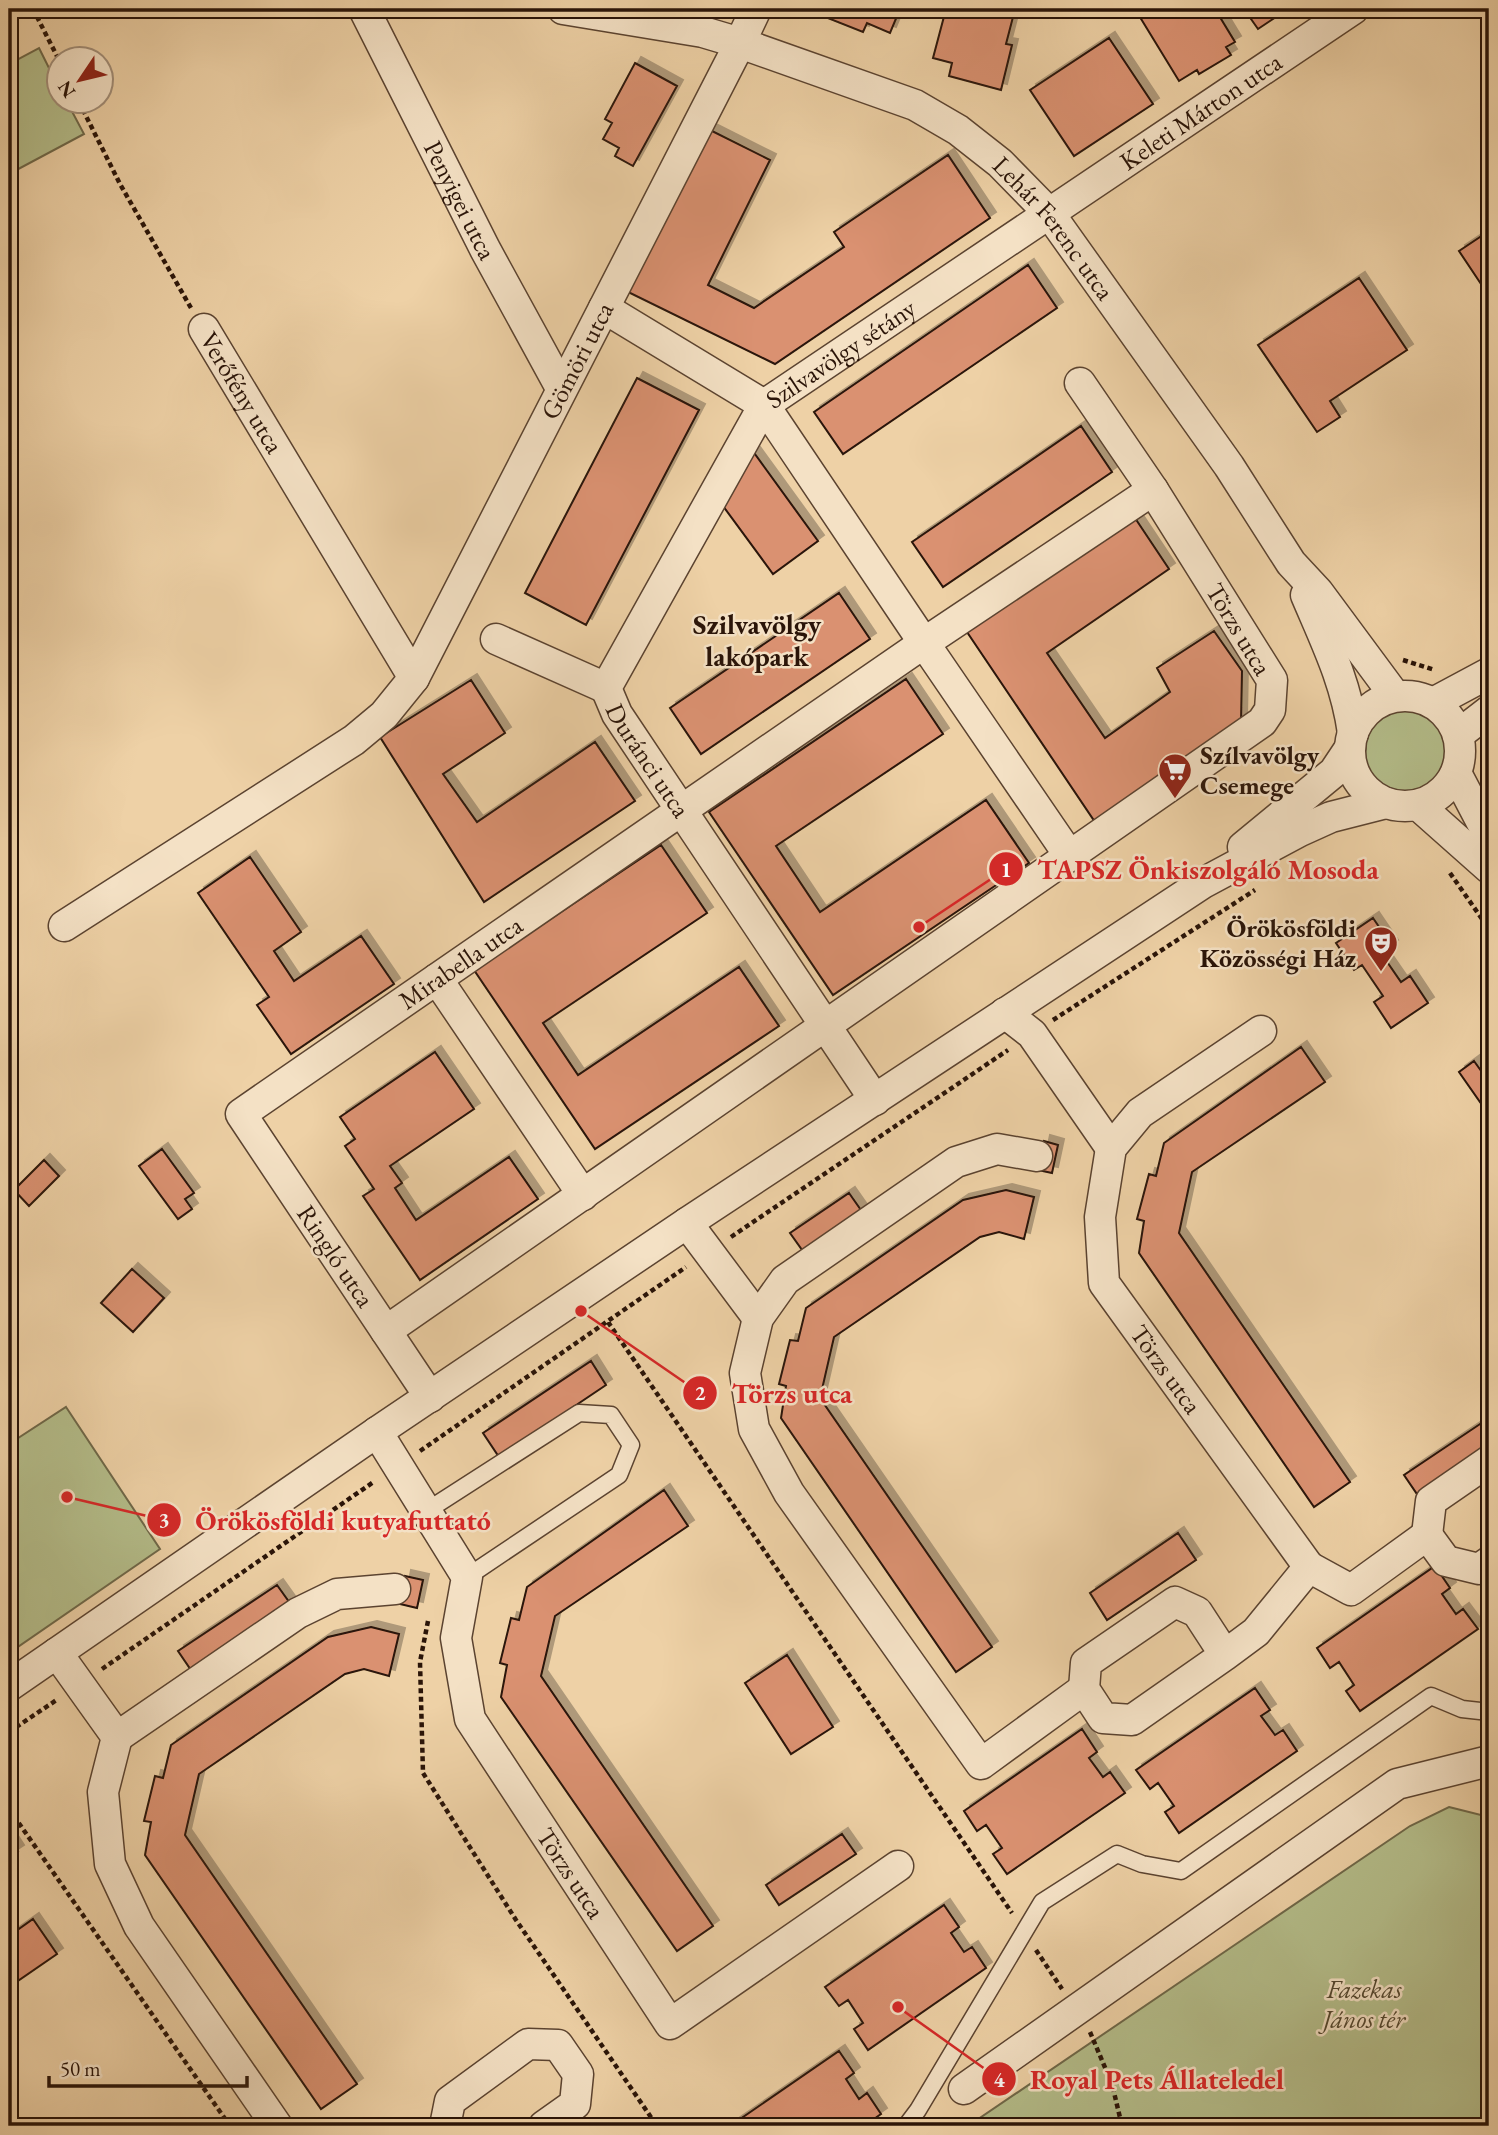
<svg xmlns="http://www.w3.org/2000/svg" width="1498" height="2135" font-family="'EB Garamond',serif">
<defs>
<filter id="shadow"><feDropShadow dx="6" dy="-6" stdDeviation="0" flood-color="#0004"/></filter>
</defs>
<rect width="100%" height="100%" fill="#eed1a6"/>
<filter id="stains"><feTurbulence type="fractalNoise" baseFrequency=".00286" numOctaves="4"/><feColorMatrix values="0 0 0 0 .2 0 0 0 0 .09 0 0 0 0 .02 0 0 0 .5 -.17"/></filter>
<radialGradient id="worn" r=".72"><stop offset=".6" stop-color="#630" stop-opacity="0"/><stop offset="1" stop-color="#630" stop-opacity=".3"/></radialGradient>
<path fill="#b4bd8a" stroke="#6f6849" stroke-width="2" d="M39 48 59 88 60 102H67L84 134 9 174V64Z
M1362 750a44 44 0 1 1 88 0a44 44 0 1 1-88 0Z
M66 1407 160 1549 9 1653V1444Z
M1449 1807 1489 1817V2126H968L1410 1826Z"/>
<path fill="#da9171" stroke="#2a1408" stroke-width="2" filter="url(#shadow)" d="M822 9H900L890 33 867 23 863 32 820 15Z
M946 9H981L1013 17 1006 44 1012 45 1001 90 949 76 952 63 933 58Z
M1135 9H1215L1235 42 1226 47 1231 55 1199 74 1197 70 1179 81Z
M1244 9H1288L1258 29Z
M1109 38 1153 104 1074 156 1030 90Z
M635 63 677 86 633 166 615 156 619 148 603 139 612 123 605 119Z
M702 126 770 160 708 285 754 308 844 247 834 232 948 155 990 218 775 364 622 289Z
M1489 231V296L1459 251Z
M1028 265 1057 308 843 454 814 412Z
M1359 278 1407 350 1330 401 1340 417 1317 432 1258 345Z
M637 378 699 410 586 625 525 593Z
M1081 426 1112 472 943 587 912 542Z
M752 450 818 541 773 574 723 506Z
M1135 518 1169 569 1047 653 1105 738 1170 692 1157 668 1214 631 1242 671 1241 722 1095 822 967 632Z
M839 593 870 639 701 754 670 708Z
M906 679 943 734 776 846 820 912 986 800 1029 863 833 995 709 812Z
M471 680 505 733 443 774 477 822 595 742 635 801 484 902 380 737Z
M661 845 707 913 543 1023 578 1075 739 967 779 1026 595 1149 474 970Z
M250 857 301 932 274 951 294 981 361 936 394 984 291 1054 257 1005 269 997 198 893Z
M1373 918 1392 946 1381 953 1401 982 1410 976 1428 1003 1391 1028 1374 1002 1383 996 1362 965 1354 970 1336 943Z
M1301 1047 1325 1082 1192 1172 1179 1233 1350 1482 1314 1507 1139 1253 1144 1221 1137 1219 1149 1174 1156 1176 1164 1143Z
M435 1052 474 1109 390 1166 402 1183 395 1188 416 1220 509 1157 538 1199 420 1280 363 1196 374 1189 345 1146 355 1139 340 1117Z
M1474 1061 1489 1082V1095L1480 1102 1459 1072Z
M1044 1141 1058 1145 1052 1173 1038 1170Z
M162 1149 194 1193 185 1199 192 1209 178 1219 139 1166Z
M44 1160 59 1176 29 1206 14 1190Z
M1006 1190 1034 1197 1024 1239 999 1232 980 1237 834 1337 820 1398 992 1647 956 1672 781 1418 786 1386 779 1384 790 1340 798 1341 806 1308 963 1200Z
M849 1193 863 1213 805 1254 790 1233Z
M132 1269 164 1298 133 1332 101 1303Z
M591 1361 606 1385 499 1457 483 1433Z
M1489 1418V1449L1419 1497 1404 1475Z
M664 1490 688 1526 555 1616 541 1676 713 1926 677 1951 501 1697 507 1665 500 1663 511 1618 519 1620 527 1587Z
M1178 1533 1196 1560 1107 1620 1090 1593Z
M1435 1566 1450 1588 1442 1594 1456 1614 1463 1609 1478 1629 1360 1711 1346 1691 1354 1685 1339 1662 1330 1668 1317 1648Z
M405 1576 423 1580 417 1608 400 1604Z
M277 1585 292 1606 193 1673 178 1651Z
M371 1627 399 1634 389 1676 364 1669 345 1674 199 1774 185 1835 357 2084 321 2109 145 1855 151 1822 144 1821 155 1776 163 1778 171 1745 328 1637Z
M787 1655 833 1727 791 1754 745 1683Z
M1255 1688 1270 1710 1261 1716 1275 1735 1283 1730 1297 1751 1179 1833 1165 1812 1174 1806 1158 1783 1150 1789 1136 1770Z
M1082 1729 1097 1752 1089 1758 1103 1777 1110 1772 1125 1793 1007 1874 993 1854 1002 1848 986 1825 977 1831 964 1811Z
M842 1834 856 1854 779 1905 766 1885Z
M9 1837 18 1851 9 1857Z
M944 1905 959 1927 951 1933 964 1952 972 1947 986 1968 868 2050 854 2029 863 2023 848 2000 839 2006 825 1987Z
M33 1919 57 1954 9 1987V1936Z
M839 2051 854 2073 846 2079 859 2099 867 2093 881 2114 864 2126H730Z"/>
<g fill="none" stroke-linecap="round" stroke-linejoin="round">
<g stroke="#5b4330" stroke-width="19">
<path id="service" d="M428 1510 579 1413 611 1415 631 1445 619 1475 467 1577
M906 2126 918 2110 1042 1902 1117 1854 1142 1864 1181 1871 1431 1696 1462 1709 1489 1712"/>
</g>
<g stroke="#5b4330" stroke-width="33">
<g id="minor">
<path id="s1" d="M364 9 485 249 561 388"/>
<path id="s2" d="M756 9 740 43 915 105 958 130 1000 163 1049 213 1229 466 1291 563 1318 592 1395 696"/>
<path id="s3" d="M604 308 764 405 606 688 617 714 875 1100"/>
<path id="s4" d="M204 329 414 678"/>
<path id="s5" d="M1080 383 1153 490 924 643 764 405 1353 9"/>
<path d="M1306 595C1326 642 1346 682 1353 733"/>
<path d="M496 639 606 688"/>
<circle cx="1405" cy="751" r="55"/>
<path d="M1433 703 1489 673"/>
<path d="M1458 735 1489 711"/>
<path d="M1456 773 1489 836"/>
<path d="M1418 805 1489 868"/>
<path d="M1243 847 1334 772 1350 748"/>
<path id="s6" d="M64 926 354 740 384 715 414 678 740 43 703 32 563 9"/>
<path d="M437 979 583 1195"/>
<path d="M1005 1013 1032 1034 1111 1148"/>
<path id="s7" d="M1261 1031 1140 1113 1111 1148 1100 1217 1104 1283 1309 1567"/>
<path d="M1037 1156 997 1149 956 1162 785 1280 758 1318 745 1373 754 1429 789 1493 981 1764 1084 1689"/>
<path d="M687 1223 758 1318"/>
<path d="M386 1331 1262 722 1270 710 1272 680 1153 490"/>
<path id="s8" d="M430 1397 241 1114 924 643 1069 855"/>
<path id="s9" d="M377 1432 467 1577 456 1638 470 1719 670 2024 898 1866"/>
<path d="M1427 1535 1431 1501 1489 1461"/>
<path d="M57 1653 117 1737 103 1792 110 1864 139 1926 277 2126"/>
<path d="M1225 1655 1197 1612 1175 1602 1086 1663 1084 1689 1103 1718 1132 1720 1225 1655 1256 1632 1309 1567 1351 1590 1427 1535 1446 1561 1479 1569 1489 1562"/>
<path d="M9 1686 377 1432 687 1223 1203 883 1300 831 1331 817 1386 803"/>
<path d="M117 1737 298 1613 337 1594 395 1589"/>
<path d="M964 2089 1397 1784 1489 1761"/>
<path d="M445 2126 450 2101 528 2044 558 2045 578 2074 575 2104 544 2126"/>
</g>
</g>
<path stroke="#2a1408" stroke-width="4.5" stroke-dasharray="5 3.5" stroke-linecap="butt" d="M33 9 60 62
M79 102 120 184 191 308
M1403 660 1435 670
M1487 747 1488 769
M1450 873 1489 929
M1053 1020 1255 890
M731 1237 1008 1050
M608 1322 1012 1913
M420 1451 686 1267
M428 1621 420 1662 423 1773 516 1920 657 2126
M102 1669 375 1481
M9 1732 58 1699
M9 1809 230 2126
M1036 1950 1062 1989
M1090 2032 1112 2084 1122 2126"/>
<use href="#service" stroke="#f4e1c5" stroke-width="16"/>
<use href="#minor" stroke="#f4e1c5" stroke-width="30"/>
</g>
<defs>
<g id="supermarket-pin" transform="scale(1.75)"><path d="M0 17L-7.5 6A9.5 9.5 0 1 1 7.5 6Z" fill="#8f2418" stroke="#f4e1c5"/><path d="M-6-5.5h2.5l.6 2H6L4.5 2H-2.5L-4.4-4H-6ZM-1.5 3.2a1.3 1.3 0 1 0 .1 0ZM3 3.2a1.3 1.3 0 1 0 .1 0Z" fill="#fff"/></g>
<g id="theatre-pin" transform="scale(1.75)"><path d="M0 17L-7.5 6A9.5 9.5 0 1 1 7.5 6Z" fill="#8f2418" stroke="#f4e1c5"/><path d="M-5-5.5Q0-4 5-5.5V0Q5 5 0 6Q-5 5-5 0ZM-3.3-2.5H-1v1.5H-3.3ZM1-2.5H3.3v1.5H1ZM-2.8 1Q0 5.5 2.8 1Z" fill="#fff"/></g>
</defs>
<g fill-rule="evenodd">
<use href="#supermarket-pin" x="1175" y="770"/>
<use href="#theatre-pin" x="1381" y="943"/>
</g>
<g text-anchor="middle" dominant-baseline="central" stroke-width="5" stroke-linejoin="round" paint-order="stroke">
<g font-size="26" fill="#2a1408" stroke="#f4e1c5">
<text stroke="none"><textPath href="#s5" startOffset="1218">Keleti Márton utca</textPath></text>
<text stroke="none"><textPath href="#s1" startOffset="214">Penyigei utca</textPath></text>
<text stroke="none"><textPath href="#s2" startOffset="411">Lehár Ferenc utca</textPath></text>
<text stroke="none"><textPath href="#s5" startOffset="784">Szilvavölgy sétány</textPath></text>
<text stroke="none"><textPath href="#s6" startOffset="788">Gömöri utca</textPath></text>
<text stroke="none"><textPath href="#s4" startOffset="74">Verőfény utca</textPath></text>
<text transform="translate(1239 629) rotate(59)">Törzs utca</text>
<text stroke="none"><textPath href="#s3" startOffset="595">Duránci utca</textPath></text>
<text stroke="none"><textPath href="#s8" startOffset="607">Mirabella utca</textPath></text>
<text transform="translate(336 1256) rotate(56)">Ringló utca</text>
<text stroke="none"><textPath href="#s7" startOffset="434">Törzs utca</textPath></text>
<text stroke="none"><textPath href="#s9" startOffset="499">Törzs utca</textPath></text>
</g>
<g font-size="26" font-weight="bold" fill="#2a1408" stroke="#f4e1c5" text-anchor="start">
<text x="1200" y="755">Szílvavölgy<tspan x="1200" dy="30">Csemege</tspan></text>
<text x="1356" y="928" text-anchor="end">Örökösföldi<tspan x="1356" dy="30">Közösségi Ház</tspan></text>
</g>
<g font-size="26" font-style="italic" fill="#53472f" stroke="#f4e1c5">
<text x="1364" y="1989">Fazekas<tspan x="1364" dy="30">János tér</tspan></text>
</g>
<g font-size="28" font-weight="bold" fill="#2a1408" stroke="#f4e1c5">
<text x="757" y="624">Szilvavölgy<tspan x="757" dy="32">lakópark</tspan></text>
</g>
</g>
<path fill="none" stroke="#d62828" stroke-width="2.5" d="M919 927L1006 869M581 1311L700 1393M67 1497L164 1520M898 2007L999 2079"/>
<g fill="#d62828" stroke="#f4e1c5" stroke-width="2.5">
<circle cx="919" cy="927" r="7"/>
<circle cx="581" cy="1311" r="7"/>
<circle cx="67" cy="1497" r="7"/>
<circle cx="898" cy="2007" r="7"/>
<circle cx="1006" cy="869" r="18"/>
<circle cx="700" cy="1393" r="18"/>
<circle cx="164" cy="1520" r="18"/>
<circle cx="999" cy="2079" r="18"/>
</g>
<g font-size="21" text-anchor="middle" font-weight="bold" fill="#fff">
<text x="1006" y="877">1</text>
<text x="700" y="1400">2</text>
<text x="164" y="1527">3</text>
<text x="999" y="2087">4</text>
</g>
<g font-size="28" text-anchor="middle" font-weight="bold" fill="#d62828" stroke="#f4e1c5" stroke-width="5" stroke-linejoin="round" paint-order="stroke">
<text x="1208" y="879">TAPSZ Önkiszolgáló Mosoda</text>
<text x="792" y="1403">Törzs utca</text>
<text x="343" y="1530">Örökösföldi kutyafuttató</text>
<text x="1157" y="2089">Royal Pets Állateledel</text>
</g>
<rect width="1498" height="2135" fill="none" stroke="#eed1a6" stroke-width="35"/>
<rect x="10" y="10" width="1477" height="2114" fill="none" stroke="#2a1408" stroke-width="3.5"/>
<rect x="18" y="18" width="1463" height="2100" fill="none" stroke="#2a1408" stroke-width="2"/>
<g transform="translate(80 80) rotate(235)"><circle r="33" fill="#f4e1c5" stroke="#a38f79" stroke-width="2"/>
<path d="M0-5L12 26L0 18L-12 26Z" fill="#8f2418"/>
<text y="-10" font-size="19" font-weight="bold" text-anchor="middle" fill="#2a1408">N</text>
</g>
<path d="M49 2076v10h198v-10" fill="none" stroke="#2a1408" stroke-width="3.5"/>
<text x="60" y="2076" font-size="21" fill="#2a1408" stroke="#f4e1c5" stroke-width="5" paint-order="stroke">50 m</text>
<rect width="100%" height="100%" filter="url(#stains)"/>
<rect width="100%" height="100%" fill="url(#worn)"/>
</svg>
